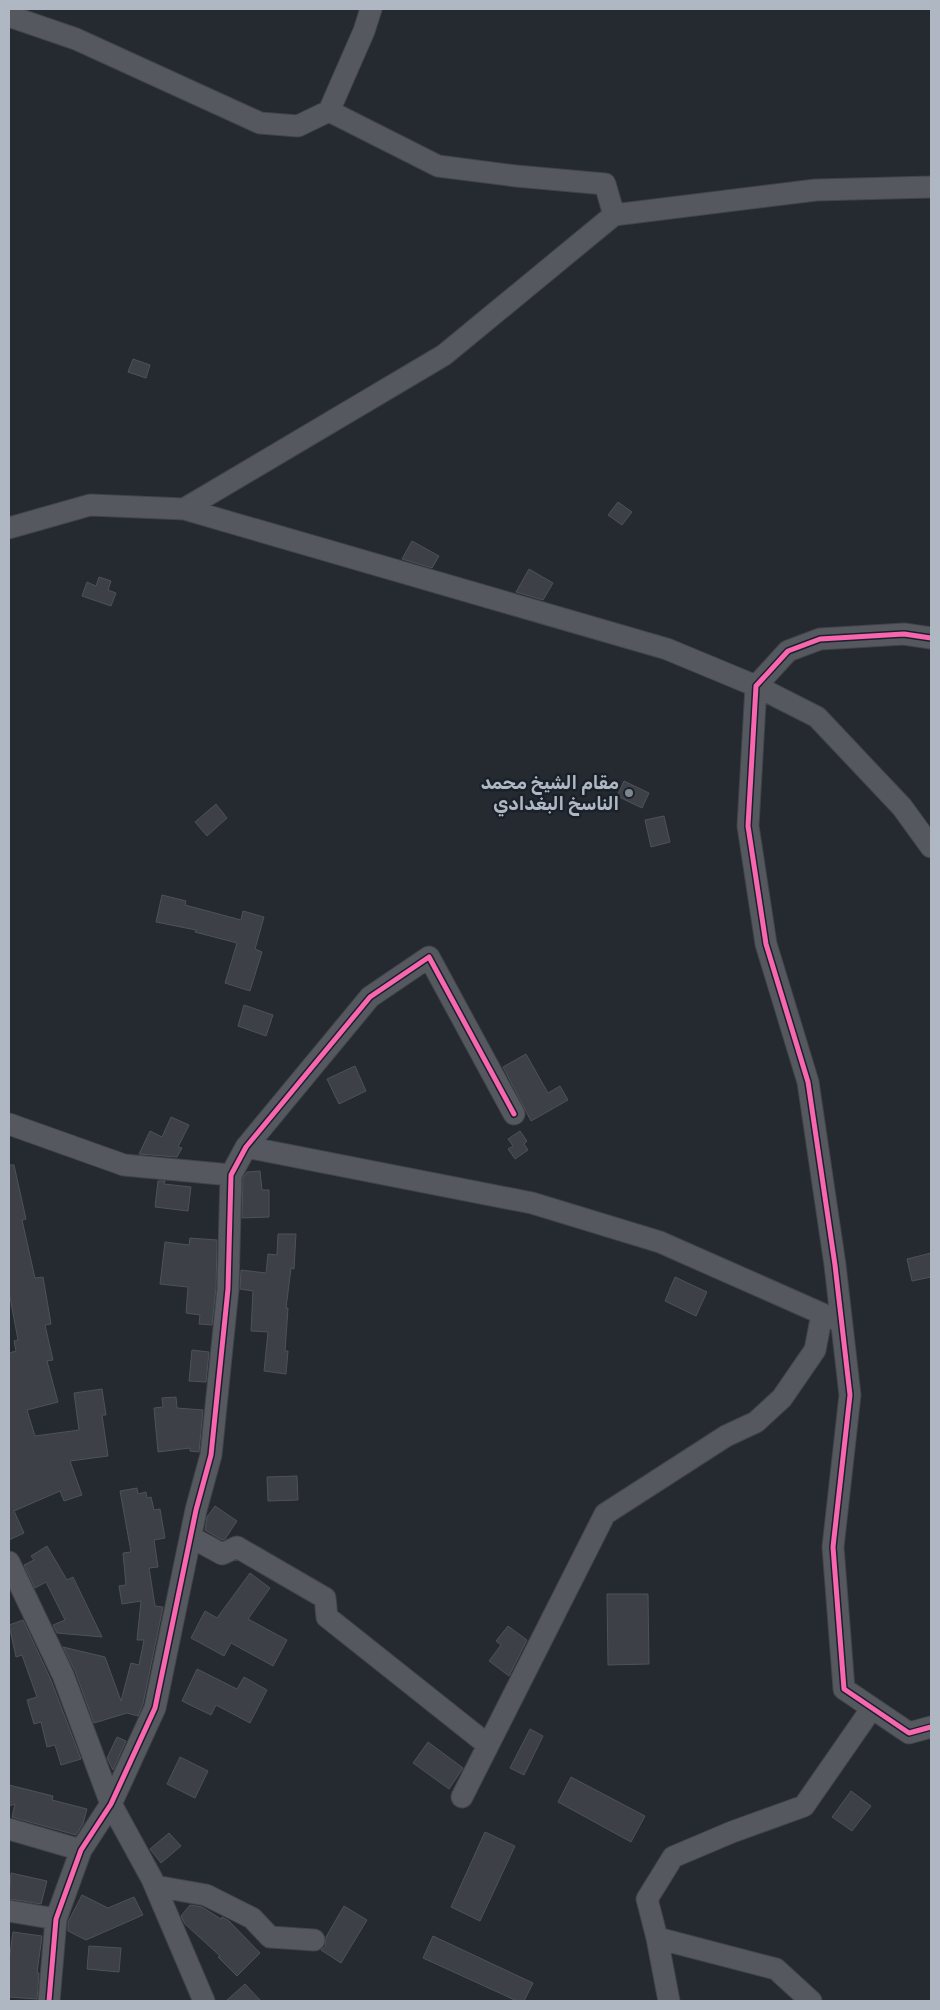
<svg xmlns="http://www.w3.org/2000/svg" width="940" height="2010" font-family="Rubik,'Noto Sans Arabic',sans-serif">
<rect width="100%" height="100%" fill="#252a30"/>
<path fill="#3d4147" stroke="#4d5258" d="M133 359 150 365 146 378 128 372Z
M618 502 632 512 622 525 608 515Z
M412 541 439 556 432 568 402 559Z
M529 569 553 583 543 600 516 592Z
M99 577 111 581 108 590 116 593 111 606 82 596 87 582 96 586Z
M624 781 649 793 642 808 617 796Z
M216 804 227 818 207 836 195 822Z
M664 816 670 842 651 847 645 820Z
M162 895 186 901 185 905 241 920 243 911 264 917 255 949 262 952 250 991 225 983 237 943 195 932 196 930 156 922Z
M244 1005 273 1015 266 1036 238 1026Z
M526 1054 548 1093 560 1086 568 1100 531 1121 503 1067Z
M355 1066 366 1091 339 1104 327 1079Z
M171 1117 189 1125 178 1147 182 1148 177 1157 139 1154 150 1131 162 1137Z
M520 1131 527 1141 524 1144 528 1150 515 1159 508 1149 513 1146 508 1139Z
M9 1165H14L26 1219 22 1220 35 1278 43 1277 51 1324 45 1325 53 1360 47 1361 58 1402 27 1410 35 1436 79 1430 74 1393 102 1389 106 1415H102L108 1456 70 1461 82 1495 64 1501 60 1491 14 1511 24 1533 9 1540V1353L16 1351 14 1341 18 1340 9 1292Z
M260 1171 262 1190H269V1217L242 1218 243 1178 247 1172Z
M158 1181H165L164 1184 191 1187 188 1211 155 1207Z
M278 1234H296L294 1269 291 1268 286 1308H288L285 1351H288L286 1374 264 1371 268 1332 251 1331 253 1291 240 1289 241 1270 266 1273 268 1254 277 1255Z
M190 1238 217 1240 216 1288 212 1325 199 1324 200 1315 186 1313 188 1287 160 1284 165 1242 189 1245Z
M931 1253V1277L912 1281 907 1259Z
M675 1277 707 1292 696 1316 665 1301Z
M192 1350 209 1352 206 1382 189 1381Z
M176 1397 177 1408 203 1410 199 1452 190 1451V1448L158 1452 154 1408 163 1407 162 1398Z
M297 1476 298 1500 268 1501 267 1477Z
M137 1488 138 1494 146 1492 147 1498 151 1497 154 1510 160 1509 165 1538 154 1540 158 1567 149 1568 155 1606 163 1607 143 1704 138 1716 127 1713 94 1723 75 1671 63 1647 105 1657 121 1701 131 1663 139 1665 144 1640H137L141 1601 122 1604 119 1586 126 1585 123 1553 131 1552 120 1491Z
M215 1506 237 1521 225 1539 222 1540 205 1530 207 1517Z
M47 1546 67 1580 73 1577 102 1637 57 1633 53 1625 65 1620 46 1582 35 1588 24 1565 34 1560 31 1556Z
M250 1573 270 1588 248 1619 287 1640 273 1666 231 1643 224 1656 191 1638 205 1611 217 1618Z
M607 1594H648L649 1664 608 1665Z
M23 1620 51 1680 81 1759 61 1765 55 1745 47 1747 41 1722 34 1724 27 1700 37 1697 22 1655 16 1657 9 1625Z
M508 1626 527 1640 509 1676 489 1661 501 1645 496 1641Z
M197 1669 237 1689 244 1677 267 1690 250 1723 216 1705 211 1715 182 1701Z
M530 1729 543 1736 524 1775 510 1768Z
M117 1737 126 1741 113 1770 107 1758Z
M428 1742 463 1768 449 1789 413 1763Z
M180 1757 208 1771 195 1798 167 1784Z
M571 1777 645 1816 631 1842 558 1802Z
M9 1785 53 1796 52 1800 87 1809 83 1824 76 1835 12 1817 15 1804 9 1806Z
M851 1791 871 1806 852 1831 832 1817Z
M485 1832 515 1846 480 1921 451 1907Z
M169 1833 181 1846 161 1863 150 1849Z
M11 1873 47 1881 41 1904 9 1899Z
M82 1895 108 1908 134 1897 143 1915 86 1940 68 1931V1922Z
M190 1905 202 1907 221 1919 222 1917 229 1921 260 1953 237 1976 218 1957 220 1956 185 1924 181 1916Z
M344 1906 367 1920 341 1963 321 1950 325 1947 326 1937Z
M13 1932 42 1936 37 1973H39L37 1999 9 1997V1961Z
M433 1936 533 1983 524 2001H517L423 1958Z
M89 1946 121 1948 119 1972 87 1969Z
M245 1984 261 2001H226Z"/>
<g fill="none" stroke-linecap="round" stroke-linejoin="round">
<g stroke="#414449" stroke-width="23">
<path id="minor" d="M371 9 364 31 329 111 438 166 516 176 605 184 614 215
M9 16 76 39 260 123 298 126 329 111
M184 509 444 355 614 215 816 190 931 187
M9 528 90 505 184 509 667 649 756 686 817 717 902 807 931 847
M931 638 904 634 820 639 788 651 756 686 748 826 766 944 808 1082 835 1265 850 1395 833 1547 844 1689 909 1733 931 1727
M9 1124 124 1165 231 1175
M246 1147 532 1203 660 1242 834 1319
M191 1537 222 1554 237 1547 325 1598 327 1617 488 1745
M9 1562 63 1675 111 1804 152 1879 204 2001
M462 1797 605 1514 726 1436 756 1422 782 1398 815 1350 822 1314
M9 1829 81 1850
M155 1886 206 1895 252 1918 270 1937 314 1940
M9 1911 56 1919
M657 1938 669 2001
M49 2001 56 1919 81 1850 111 1804 155 1708 196 1510 211 1455 228 1289 231 1175 246 1147 370 997 429 957 514 1114
M811 2001 776 1969 657 1938 647 1899 673 1857 732 1832 804 1806 872 1708"/>
</g>
<use href="#minor" stroke="#55585e" stroke-width="21"/>
<g stroke="#1a212a" stroke-width="8">
<path id="cycleway" d="M931 638 904 634 820 639 788 651 756 686 748 826 766 944 808 1082 835 1265 850 1395 833 1547 844 1689 909 1733 931 1727
M49 2001 56 1919 81 1850 111 1804 155 1708 196 1510 211 1455 228 1289 231 1175 246 1147 370 997 429 957 514 1114"/>
</g>
<use href="#cycleway" stroke="#f766af" stroke-width="5"/>
</g>
<circle fill="#7e868f" stroke="#1a212a" stroke-width="2" cx="629" cy="793" r="5"/>
<g text-anchor="middle" dominant-baseline="central" stroke-width="5" stroke-linejoin="round" paint-order="stroke">
<g font-size="18" font-weight="bold" fill="#aeb7c2" stroke="#1a212a" text-anchor="end">
<text x="619" y="783">مقام الشيخ محمد<tspan x="619" dy="21">الناسخ البغدادي</tspan></text>
</g>
</g>
<rect width="940" height="2010" fill="none" stroke="#aeb7c2" stroke-width="20"/>
</svg>
